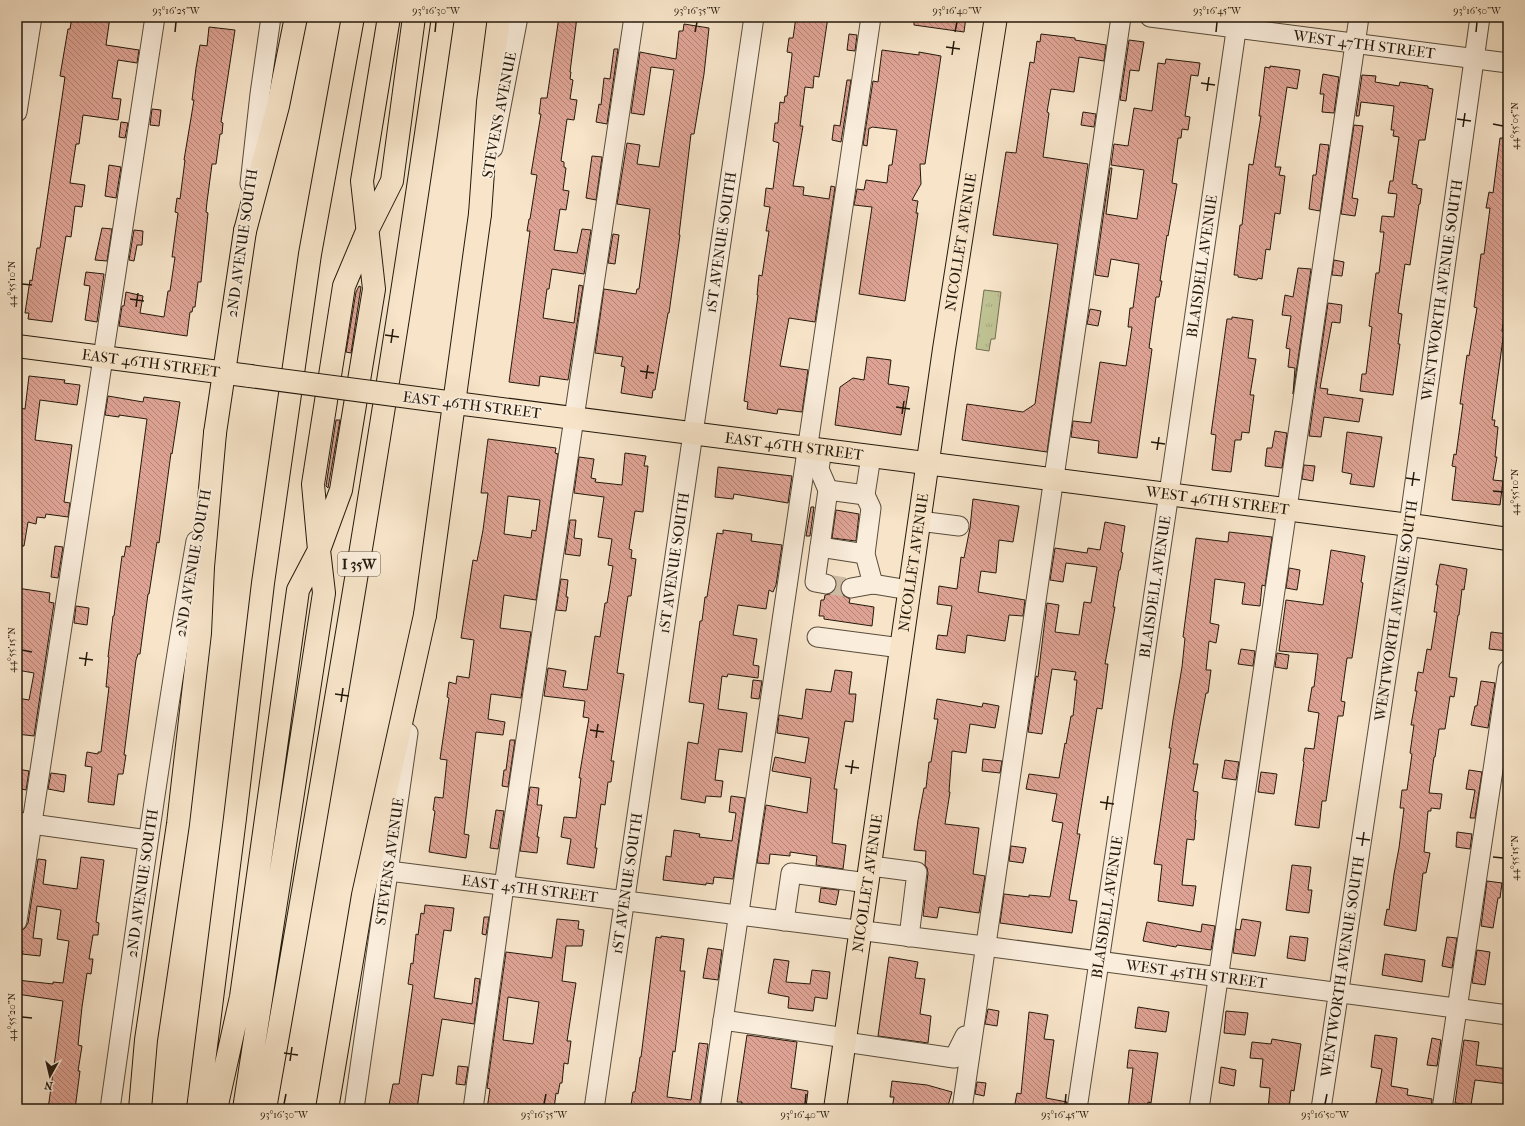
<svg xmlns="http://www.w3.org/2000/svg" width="1525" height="1126" font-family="'IM FELL French Canon',serif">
<defs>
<pattern id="grass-tufts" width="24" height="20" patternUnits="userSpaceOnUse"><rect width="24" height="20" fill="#bfc394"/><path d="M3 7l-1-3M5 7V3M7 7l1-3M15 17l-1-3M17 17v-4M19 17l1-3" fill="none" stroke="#a4a77e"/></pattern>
<pattern id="building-back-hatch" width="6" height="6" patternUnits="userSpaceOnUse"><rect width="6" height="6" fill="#dea394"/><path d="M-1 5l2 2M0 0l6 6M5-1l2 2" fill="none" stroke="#b48477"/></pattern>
</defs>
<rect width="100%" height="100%" fill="#f7e4c9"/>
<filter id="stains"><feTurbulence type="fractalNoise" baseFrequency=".005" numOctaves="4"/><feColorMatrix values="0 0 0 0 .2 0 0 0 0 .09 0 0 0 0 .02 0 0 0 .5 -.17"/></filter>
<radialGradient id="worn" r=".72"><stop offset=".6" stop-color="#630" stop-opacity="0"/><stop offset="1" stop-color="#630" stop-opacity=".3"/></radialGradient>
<path fill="url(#grass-tufts)" stroke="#726e50" d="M984 290 1001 292 995 339H991L989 351 976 349Z"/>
<path fill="url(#building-back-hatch)" stroke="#24190b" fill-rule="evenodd" d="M72 17H110L106 45 139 50 137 63 118 60 112 98 121 99 118 120 83 115 79 144H76L70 183 85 185 82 207 75 206 71 237 66 236 52 322 28 319 29 313H25L30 280 32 281 37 248H40L65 77 60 76 68 29H70Z
M559 17H577L570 72H571L570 79 573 80 570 99 577 100 574 120 567 119 561 161 564 162V167L566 168 563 190 569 191 566 210 560 209 554 250 577 253 582 229 591 230 584 274 552 269 549 289H547L543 318 574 323 579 285 583 286 568 380 540 376 539 386 509 382 530 231H527L529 219H530L537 175 531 174 541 114H539L541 98H547Z
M796 17H828L819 77 814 76 813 88 805 87 800 126H803L793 186 804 187 803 195 829 199 831 186 835 187 815 322 789 318 780 366 808 370 802 412 778 409 777 414 747 409 748 402 744 401 758 295H757L759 275 762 276 769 231H766L770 207 764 206 766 188 773 189 779 143 773 141 775 123H778L780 102 784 103 785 96H787L792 55V53L787 52 789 38H793Z
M914 17H966L964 32 914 25Z
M684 24 709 28 704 74 694 134H691L679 235H680L669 313H668L655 390H653L652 398 621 393 625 367 621 366 623 357 595 353 604 289 636 294 637 289H639L650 209 617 204 627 143 640 145 637 164 659 167 674 70 651 67 644 115 631 113 640 52 676 59 679 31H683Z
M209 27 235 30 221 122 223 123 222 134H220L216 164H212L207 202 206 212 208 213 201 282H198L195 307H193L192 312H190L187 336 119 326 122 306H124L126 292 143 296 140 313 164 317 168 291H170L175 257H172L178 213 175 212 177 198 180 199 185 160H184L194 100H192L196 68 200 45 207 46Z
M849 34 857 35 855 51 847 50Z
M1041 34 1075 38V40L1106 45 1104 61 1079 57 1074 92 1051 89 1047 112 1049 113 1043 157 1088 164 1047 452 962 440 967 404 1023 412 1035 404 1058 244 993 235 1006 152 1016 153 1030 62 1034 63 1037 41 1040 42Z
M1129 40 1144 42 1139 71 1130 70 1126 101 1120 100Z
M614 49H618L607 124 596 122 599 104 601 105 604 78 610 79Z
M882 50 919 55V52L941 56 925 164H920L921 184 912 200 918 201 916 213H918L905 301 859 294 872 207 854 205 857 189 864 190 866 180 887 183 889 165H892L897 130 872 127 871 128H869L867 146 863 145 873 81 878 82Z
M1166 59 1200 63 1198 76 1191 75 1185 116 1190 117 1188 130 1182 129 1181 138H1178L1172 183 1177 184 1168 236 1167 235 1160 281H1162L1159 297H1156L1149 348 1152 349 1137 458 1098 453 1099 441 1071 437 1073 421 1091 423 1100 362 1126 366 1132 327H1128L1130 308H1133L1139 264 1111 259 1108 277 1095 275 1110 168H1112L1106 214 1137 219 1144 170 1111 165 1114 144 1128 146 1134 108 1152 111 1158 63 1165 64Z
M1270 66 1300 70 1297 89 1287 87 1275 167H1281L1279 175 1285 176 1280 214 1275 213 1270 250 1266 249 1262 279 1258 278 1257 280 1238 277V275H1234L1240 225H1242L1249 164 1253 165 1261 116H1259L1265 67 1270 68Z
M1323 74 1339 77 1334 113 1322 112 1324 94H1320Z
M1362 75 1376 76 1375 82 1399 86 1400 82 1428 86V88L1433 89 1425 140H1419L1412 184 1417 185V188L1422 189 1420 204H1419L1410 265 1405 264 1398 313 1402 314 1398 344H1400L1393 395 1360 391 1362 374H1366L1372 327 1369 326 1376 273H1379L1384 232H1380L1382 216 1394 217 1397 194 1388 193 1390 181H1393L1399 137 1393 136 1394 130H1391L1394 106 1361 102 1359 116H1356Z
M847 80H851L841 142 832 140 834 125 840 126Z
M152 109 161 110 159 126 150 125Z
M1083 112 1096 114 1094 127 1081 125Z
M121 122 128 123 125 138 119 137Z
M1354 125 1363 126 1352 198 1358 199 1355 216 1341 214Z
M1500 138H1508V260L1504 294H1507L1502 331H1504L1492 420H1495L1494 426 1498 427 1495 457H1497L1493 480 1503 481 1500 505 1452 500 1456 467 1452 466 1454 454 1456 455 1463 404H1460L1467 355 1469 356 1477 308 1474 307 1481 254H1484L1490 208H1486L1489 192 1493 193Z
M1320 144 1329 145 1320 211 1309 209 1313 175H1316Z
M592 156 602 157 596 200 586 198Z
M109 165 121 167 116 198 105 196Z
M102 228 112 229 107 261 95 260Z
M134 230 143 231 142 245H137L134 261 129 260Z
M613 234 619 235 615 264 608 263Z
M1334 260 1344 262 1342 276 1332 275Z
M1298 268 1311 269 1293 394 1295 368 1288 367 1290 349 1286 348 1291 316 1282 315 1285 295 1293 297Z
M86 272 104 274 97 322 85 320 90 286 84 285Z
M359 286 361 287 351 353 346 352 356 292Z
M1328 303 1342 305 1340 323 1332 322 1320 388 1328 389 1327 394 1363 399 1359 422 1324 417 1321 437 1309 436Z
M1090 309 1101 311 1098 326 1087 324Z
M1232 317 1253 320 1248 358 1256 359 1250 395H1254L1249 433 1242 432 1241 440H1235L1231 472 1212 470 1216 435 1211 434 1227 319H1232Z
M867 357 891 360 888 384 909 387 901 435 835 425 840 387 853 378 864 380Z
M29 376 65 380 64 383 80 385 77 405 40 400 35 440 72 445 64 502 70 503 68 517 46 514 45 518 37 517 36 524 28 522 24 546H17V428L19 408 25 409Z
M108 396 143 402 144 397 180 402 172 454 171 453 159 543 157 542 149 594H148L140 654H138L136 660 124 755H126L123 774H118L114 805 88 802 92 767 85 766 87 752 98 754V752H101L109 687H106L109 657H108L113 616H114L122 556 124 557 126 546 130 547 147 419 119 415V417L105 415Z
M336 420H340L328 488 326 486Z
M1275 431 1287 433 1282 468 1265 466 1267 448H1272Z
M1347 432 1382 437 1374 487 1350 484 1352 474 1342 472Z
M488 439 556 448 555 453 558 454 536 600 504 595 500 628 531 632 521 698 491 694 488 719 505 722 503 735 476 732 464 834 469 835 466 858 429 852 435 811 433 810 435 797 443 798 447 760 440 759 449 698 447 697 449 682 456 684 457 676 469 678 474 640 461 638 473 560 477 561 483 530 488 493H481ZM508 496 540 500 536 531 532 530 531 538 504 534Z
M625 453 646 456 644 466H648L643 512 635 511 629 549 632 550 631 558 636 559 631 596H628L617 673 624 674 611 761H614L611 782H608L605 805 601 804 595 848H597L594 868 567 864 571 839 561 837 564 817 576 818 581 778H579L589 718 583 717 585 701 544 696 548 668 566 671 563 687 587 690 595 636 600 637 605 603H607L613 566 608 565 612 539 598 537 604 497 574 493 579 457 594 459 591 478 596 479 595 482 622 485Z
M1304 465 1315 466 1313 481 1302 479Z
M718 467 792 476 788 503 734 494 733 499 715 497Z
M973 499 1019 506 1013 542 999 540 996 573 981 571 978 592 1025 600 1023 616 1009 615 1005 641 967 635 965 653 936 649 938 635 947 636 952 606 937 604 939 586 957 589 961 557 964 558 970 528Z
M811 507H814L810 536H806Z
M836 510 859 514 856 541 832 538Z
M570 520H576L574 538 582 539 580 556 565 554Z
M1105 522 1125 526 1121 552 1123 553 1120 570H1119L1113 607H1115L1105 664H1108L1102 709 1097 708 1077 834H1080L1069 900 1077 901 1072 933 1000 923 1004 894 1029 897V895L1050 897 1063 823 1052 821 1057 794 1026 789 1029 774 1059 778 1065 743 1066 744 1071 716H1073L1077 680H1074L1076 672 1052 669 1042 734 1028 732 1036 676 1038 677 1047 603 1059 605 1055 632 1079 635 1084 602 1091 603 1097 567 1066 563 1063 582 1050 580 1055 548 1087 553 1088 548 1100 550Z
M723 530 752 534 751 541 782 545 776 585 773 592 769 590 766 609 738 605 733 635 757 639 753 665 759 666 758 678 728 674 727 677 722 676 718 709 747 713 742 752 719 749 715 780 723 781 721 797 706 796 705 803 681 799 688 742 698 744 704 704 689 702 700 621H702L705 597H707L717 533 723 534Z
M1229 532 1272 537 1265 586 1262 585 1260 606 1242 604 1245 583 1215 579 1210 623 1219 625 1216 643 1209 641 1206 670H1211L1208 693H1206L1193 764H1198L1193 791 1198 792 1195 820H1196L1194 840 1187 839 1182 885 1196 886 1193 906 1158 901 1162 865 1154 864 1171 748H1169L1173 720 1182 667 1185 638 1183 637 1196 538 1228 542Z
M55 546 63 547 58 578 51 577Z
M1331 550 1365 556 1361 582 1363 583 1352 658H1347L1341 701 1345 702 1343 716H1338L1326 801H1322L1319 828 1295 825 1304 762 1303 761 1305 748 1314 749 1319 713 1308 711 1312 687H1314L1318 654 1279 651 1286 600 1323 605Z
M1440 564 1467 569 1464 590 1462 589 1459 615H1458L1449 677 1457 678 1454 697 1450 696 1445 729H1439L1435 757H1434L1429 793 1442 794 1440 809 1431 808V811H1428L1424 852 1430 853 1426 873H1423L1416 931 1384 925 1387 909 1389 910 1394 874 1399 848 1404 808H1400L1402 790H1407L1412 754 1410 753 1414 725H1411L1417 691H1415L1418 672 1423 673 1427 649 1431 650 1437 612H1434L1438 585H1436Z
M1289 568 1300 570 1297 590 1286 588Z
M835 578 844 579 841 584 840 590 843 595 850 599 849 603 874 607 872 626 824 619V616H819L821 600H824L825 595 830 594 834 591 837 586Z
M561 579 568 580 566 597H568L566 611 556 610Z
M17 588 50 593 49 602 54 603 34 736 17 734V698L29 700 34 673 17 670Z
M76 606 89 608 87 625 74 623Z
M1491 632 1508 634V651L1489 649Z
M1241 649 1255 651 1253 666 1238 664Z
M1277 653 1289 655 1287 669 1275 667Z
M835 670 852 672 849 694H856L853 722 845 721 834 789H837L832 843 846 845 843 869 816 865 817 856 790 852V856L770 854 769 864 757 863 766 805 807 813 811 778 772 771 775 757 805 763 809 738 777 733 779 715 802 719 806 689 831 692Z
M753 680 762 681 759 699 751 698Z
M1481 681 1495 683 1488 728 1471 725 1475 706H1477Z
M937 699 982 707 983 703 999 706 995 728 970 724 966 753 952 751 949 792H950L945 824 979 828 973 874 985 876 979 913 939 907 937 918 923 916 928 873 927 868 925 865 926 851 914 850 918 820 924 788H926L929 762H931L938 719H934Z
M510 740H515L508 787 502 786 504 770H506Z
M983 759 1002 761 1000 773 982 771Z
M1225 760 1239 762 1236 780 1222 778Z
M17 769 29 771 26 790 17 788Z
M1469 770 1482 772 1475 818H1470L1475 790 1466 789Z
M1261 772 1277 774 1274 794 1258 792Z
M51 773 66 775 64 792 48 789Z
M530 787 539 788 537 805H542L537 837H539L537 853 520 851Z
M731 796 745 798 733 879 714 877 713 884 706 883V885L663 880 666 856 671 857 674 830 700 834 699 837 732 841 736 813 729 812Z
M496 810 504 811 498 849 490 848Z
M1457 832 1472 834 1470 849 1456 847Z
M1011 846 1026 848 1023 863 1009 861Z
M81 857 104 860 96 922 99 923 98 935H93L89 959H93L91 974 87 973 82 1007 78 1045 82 1046 78 1071H80L75 1109H48L63 1001 17 994V980L53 984V982L63 983 69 941 57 939 61 910 37 906 33 938 42 939 40 956 22 954 23 951 17 950V932L21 931 25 928 28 923 38 859 46 860 43 884 77 889Z
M1292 865 1311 867 1308 890H1312L1309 913 1286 910Z
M1487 881 1502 883 1500 898H1498L1493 928 1481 926Z
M821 888 839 890 836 905 819 902Z
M425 905 454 908 451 931 444 930 434 998 472 1004 475 978 480 979 474 1024 442 1019 433 1076 422 1074 417 1109 389 1105 393 1084H399L413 985 408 984 411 963 413 964 416 934 418 935 421 913 424 914Z
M484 917H489L486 935 482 934Z
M557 919 579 921 578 929 584 930 582 946H566L562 981 576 983 567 1041H571L568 1064 564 1063 562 1083H560L558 1094 556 1093 554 1109H487L490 1089 487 1088 506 952 552 958ZM508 997 539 1002 533 1044 503 1040Z
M1242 919 1261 922 1255 956 1233 953 1236 929 1240 930Z
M1147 922 1201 932 1202 924 1215 926 1211 950 1177 945 1176 947 1143 941Z
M661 936 684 939 680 971H685L675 1052 673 1051 667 1097 691 1100 699 1043 708 1044 699 1109H661L631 1105 633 1092H635L640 1057H641L656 937 661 938Z
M1290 936 1308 938 1305 961 1287 958Z
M1447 937 1457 938 1452 968 1442 966Z
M708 948 722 950 718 980 703 978Z
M1477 950 1490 952 1485 985 1472 983Z
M1385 954 1425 960 1422 982 1382 975Z
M889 957 918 962 915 978 925 979 920 1014 931 1016 928 1043 878 1036Z
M774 959 789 961 786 982 810 984 812 970 830 972 827 999 815 997 813 1011 788 1008 789 997 768 993Z
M1138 1007 1169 1012 1166 1032 1135 1028Z
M988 1009 999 1011 997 1026 985 1024Z
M1226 1011 1248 1013 1245 1035 1224 1033Z
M1029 1012 1048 1015 1044 1039 1054 1040 1046 1098 1067 1102 1066 1109H1014L1017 1093 1021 1094Z
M747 1035 797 1042 791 1088 808 1091 806 1107 788 1104 787 1109H741L742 1102H737Z
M1375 1035 1397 1038 1391 1086 1408 1089 1407 1095 1432 1099 1431 1109H1375L1382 1069 1371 1067Z
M1432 1038 1441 1040 1437 1066 1427 1065Z
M1272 1039 1301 1044 1294 1091 1291 1090 1289 1109H1268L1270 1088 1260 1087 1263 1059 1250 1058 1252 1042 1271 1044Z
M1464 1040 1479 1042 1476 1065 1508 1069V1084L1475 1080 1471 1105 1455 1103Z
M1129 1050 1158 1053 1151 1103 1148 1102 1147 1109H1128L1133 1068H1127Z
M458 1066 468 1067 465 1085 456 1084Z
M1221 1067 1236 1070 1234 1086 1219 1083Z
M892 1081 927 1085 952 1092 947 1109H892L894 1097H890Z
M977 1082 986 1083 984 1096 975 1094Z"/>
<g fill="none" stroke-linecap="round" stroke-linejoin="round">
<path stroke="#cdbba3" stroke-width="19" stroke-dasharray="19 10" stroke-linecap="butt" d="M826 584 851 588"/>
<g stroke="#594c3a" stroke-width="21">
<g id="minor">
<path id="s1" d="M1150 17 1508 63"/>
<path d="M17 112 32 17"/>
<path d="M493 148 518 17"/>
<path d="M250 184 260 94 271 17"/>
<path d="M822 450 819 469 828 490 815 582 826 584"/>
<path d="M871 456 865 495 871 508 865 554 873 584"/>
<path d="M828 490 865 495"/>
<path d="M919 521 959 526"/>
<path d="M820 547 865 554"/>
<path d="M851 588 873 584 909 590"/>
<path d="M817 637 901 648"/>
<path d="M17 822 148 840"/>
<path d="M871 866 917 872 909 937"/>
<path id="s2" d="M389 871 984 946 1508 1015"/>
<path d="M17 921 155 17"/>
<path d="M784 921 791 873 868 883"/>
<path d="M723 1020 846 1038"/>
<path d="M845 1042 954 1058 965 1036 970 1037"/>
<path id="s3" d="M110 1109C137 919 163 729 196 541"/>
<path id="s4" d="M354 1109 408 733"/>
<path d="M473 1109 504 886 634 17"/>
<path id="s5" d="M594 1109 754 17"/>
<path d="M710 1109 871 17"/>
<path d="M962 1109 1121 17"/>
<path id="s6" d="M1077 1109 1172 473 1238 17"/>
<path d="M1199 1109 1359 17"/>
<path id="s7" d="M1321 1109 1409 525 1480 17"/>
<path d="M1442 1109 1508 670"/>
</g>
</g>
<g stroke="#24190b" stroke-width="24">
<g id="major">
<path id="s8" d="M17 346 250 376"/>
<path id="s9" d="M432 400 1425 527 1508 539"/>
<path d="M215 433 245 231"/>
<path d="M425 615 480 214"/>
<path id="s10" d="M835 1109 944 349 996 17"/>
</g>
</g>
<g stroke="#24190b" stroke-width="24">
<path id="highway" d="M480 214 488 102 499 17
M245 231 278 106 296 17
M140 1109 146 1040 178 824 200 633 203 567 215 433
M198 1109 235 818 263 583 310 254 353 17
M216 1109 241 997 298 590 319 550 341 490 374 289 362 181 389 17
M244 1109 324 593 319 550 313 484 344 286 368 229 392 181 414 17
M265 1109C329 746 391 382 443 17
M327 1109 363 895 425 615"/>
</g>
<use href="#minor" stroke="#faeddc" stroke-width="19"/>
<use href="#major" stroke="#f7e4c9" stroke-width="22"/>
<use href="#highway" stroke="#f7e4c9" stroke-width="22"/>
<g stroke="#24190b" stroke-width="24" stroke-linecap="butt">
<path id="major-bridge" d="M250 376 432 400"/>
</g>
<use href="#major-bridge" stroke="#f7e4c9" stroke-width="22"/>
</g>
<path fill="none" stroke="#24190b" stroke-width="1.5" d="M175 32 176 22M435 32 436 22M695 32 697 22M955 32 957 22M1216 32 1217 22M1476 32 1477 22M946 47 960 49M952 55 954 41M1201 83 1215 85M1207 91 1209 77M1457 119 1471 121M1493 124 1503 126M1463 127 1465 113M22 284 32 285M130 299 144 301M136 307 138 293M385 335 399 337M391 343 393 329M640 371 654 373M646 379 648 365M896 407 910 409M902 414 904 401M1151 442 1165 444M1157 450 1159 437M1406 478 1420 480M1412 486 1414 472M1493 491 1503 492M22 650 32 652M79 658 93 660M85 666 87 652M335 694 349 696M341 702 343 688M590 730 604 732M596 738 598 724M845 766 859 768M851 774 853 760M1100 802 1114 804M1106 810 1108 796M1356 838 1370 840M1362 846 1364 832M1493 857 1503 858M22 1017 32 1018M284 1053 298 1055M290 1061 292 1047M284 1104 286 1094M544 1104 546 1094M805 1104 806 1094M1065 1104 1066 1094M1325 1104 1327 1094"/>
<g text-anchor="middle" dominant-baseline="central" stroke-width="3.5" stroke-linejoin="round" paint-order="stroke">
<rect fill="#faeddc" stroke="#64594a" stroke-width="1" x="338" y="552" width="42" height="24" rx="3"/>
<g font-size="14" font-weight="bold" fill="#24190b">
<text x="359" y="564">I 35W</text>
</g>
<g font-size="15" fill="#24190b" stroke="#faeddc">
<text stroke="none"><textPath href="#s1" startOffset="216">WEST 47TH STREET</textPath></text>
<text transform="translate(499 115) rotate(-79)">STEVENS AVENUE</text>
<text stroke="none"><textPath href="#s5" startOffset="876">1ST AVENUE SOUTH</textPath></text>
<text stroke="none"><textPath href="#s10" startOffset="876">NICOLLET AVENUE</textPath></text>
<text transform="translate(242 243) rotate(-82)">2ND AVENUE SOUTH</text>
<text stroke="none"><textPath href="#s6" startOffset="852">BLAISDELL AVENUE</textPath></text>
<text stroke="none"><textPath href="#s7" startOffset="828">WENTWORTH AVENUE SOUTH</textPath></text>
<text stroke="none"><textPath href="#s8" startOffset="135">EAST 46TH STREET</textPath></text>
<text transform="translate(472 405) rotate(7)">EAST 46TH STREET</text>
<text stroke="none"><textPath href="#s9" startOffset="365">EAST 46TH STREET</textPath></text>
<text stroke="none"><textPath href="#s9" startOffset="792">WEST 46TH STREET</textPath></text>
<text transform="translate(193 563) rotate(-80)">2ND AVENUE SOUTH</text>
<text stroke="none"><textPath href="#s5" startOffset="552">1ST AVENUE SOUTH</textPath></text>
<text stroke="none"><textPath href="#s10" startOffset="552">NICOLLET AVENUE</textPath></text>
<text stroke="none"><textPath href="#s6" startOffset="528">BLAISDELL AVENUE</textPath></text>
<text stroke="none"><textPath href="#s7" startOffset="504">WENTWORTH AVENUE SOUTH</textPath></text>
<text stroke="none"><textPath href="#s4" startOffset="250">STEVENS AVENUE</textPath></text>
<text stroke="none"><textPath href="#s3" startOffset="228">2ND AVENUE SOUTH</textPath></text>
<text stroke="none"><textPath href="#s10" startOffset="228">NICOLLET AVENUE</textPath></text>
<text stroke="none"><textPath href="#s5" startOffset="228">1ST AVENUE SOUTH</textPath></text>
<text stroke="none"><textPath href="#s2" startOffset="142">EAST 45TH STREET</textPath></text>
<text stroke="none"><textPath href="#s6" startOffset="204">BLAISDELL AVENUE</textPath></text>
<text stroke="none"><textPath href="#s7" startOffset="144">WENTWORTH AVENUE SOUTH</textPath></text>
<text stroke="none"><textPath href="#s2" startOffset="814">WEST 45TH STREET</textPath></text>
</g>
</g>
<rect width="1525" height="1126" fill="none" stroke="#f7e4c9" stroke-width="44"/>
<g transform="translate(50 1076) rotate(188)" stroke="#faeddc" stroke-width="3" paint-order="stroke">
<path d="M0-3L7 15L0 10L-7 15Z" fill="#24190b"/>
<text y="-6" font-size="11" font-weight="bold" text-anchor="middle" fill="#24190b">N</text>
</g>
<rect x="22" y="22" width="1481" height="1082" fill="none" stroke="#24190b" stroke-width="1.5"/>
<g font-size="10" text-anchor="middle" fill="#24190b">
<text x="176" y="14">93°16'25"W</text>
<text x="436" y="14">93°16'30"W</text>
<text x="697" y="14">93°16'35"W</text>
<text x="957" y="14">93°16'40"W</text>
<text x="1217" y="14">93°16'45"W</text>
<text x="1477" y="14">93°16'50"W</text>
<text transform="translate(1514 126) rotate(-90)" y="4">44°55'05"N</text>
<text transform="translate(11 284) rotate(-90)" y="4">44°55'10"N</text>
<text transform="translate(1514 492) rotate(-90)" y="4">44°55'10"N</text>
<text transform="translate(11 650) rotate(-90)" y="4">44°55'15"N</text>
<text transform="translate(1514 858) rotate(-90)" y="4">44°55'15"N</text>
<text transform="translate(11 1017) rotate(-90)" y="4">44°55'20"N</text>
<text x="284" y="1118">93°16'30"W</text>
<text x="544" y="1118">93°16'35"W</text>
<text x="805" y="1118">93°16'40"W</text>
<text x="1065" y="1118">93°16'45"W</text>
<text x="1325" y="1118">93°16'50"W</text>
</g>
<rect width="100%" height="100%" filter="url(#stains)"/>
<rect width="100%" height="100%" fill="url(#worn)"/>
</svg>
